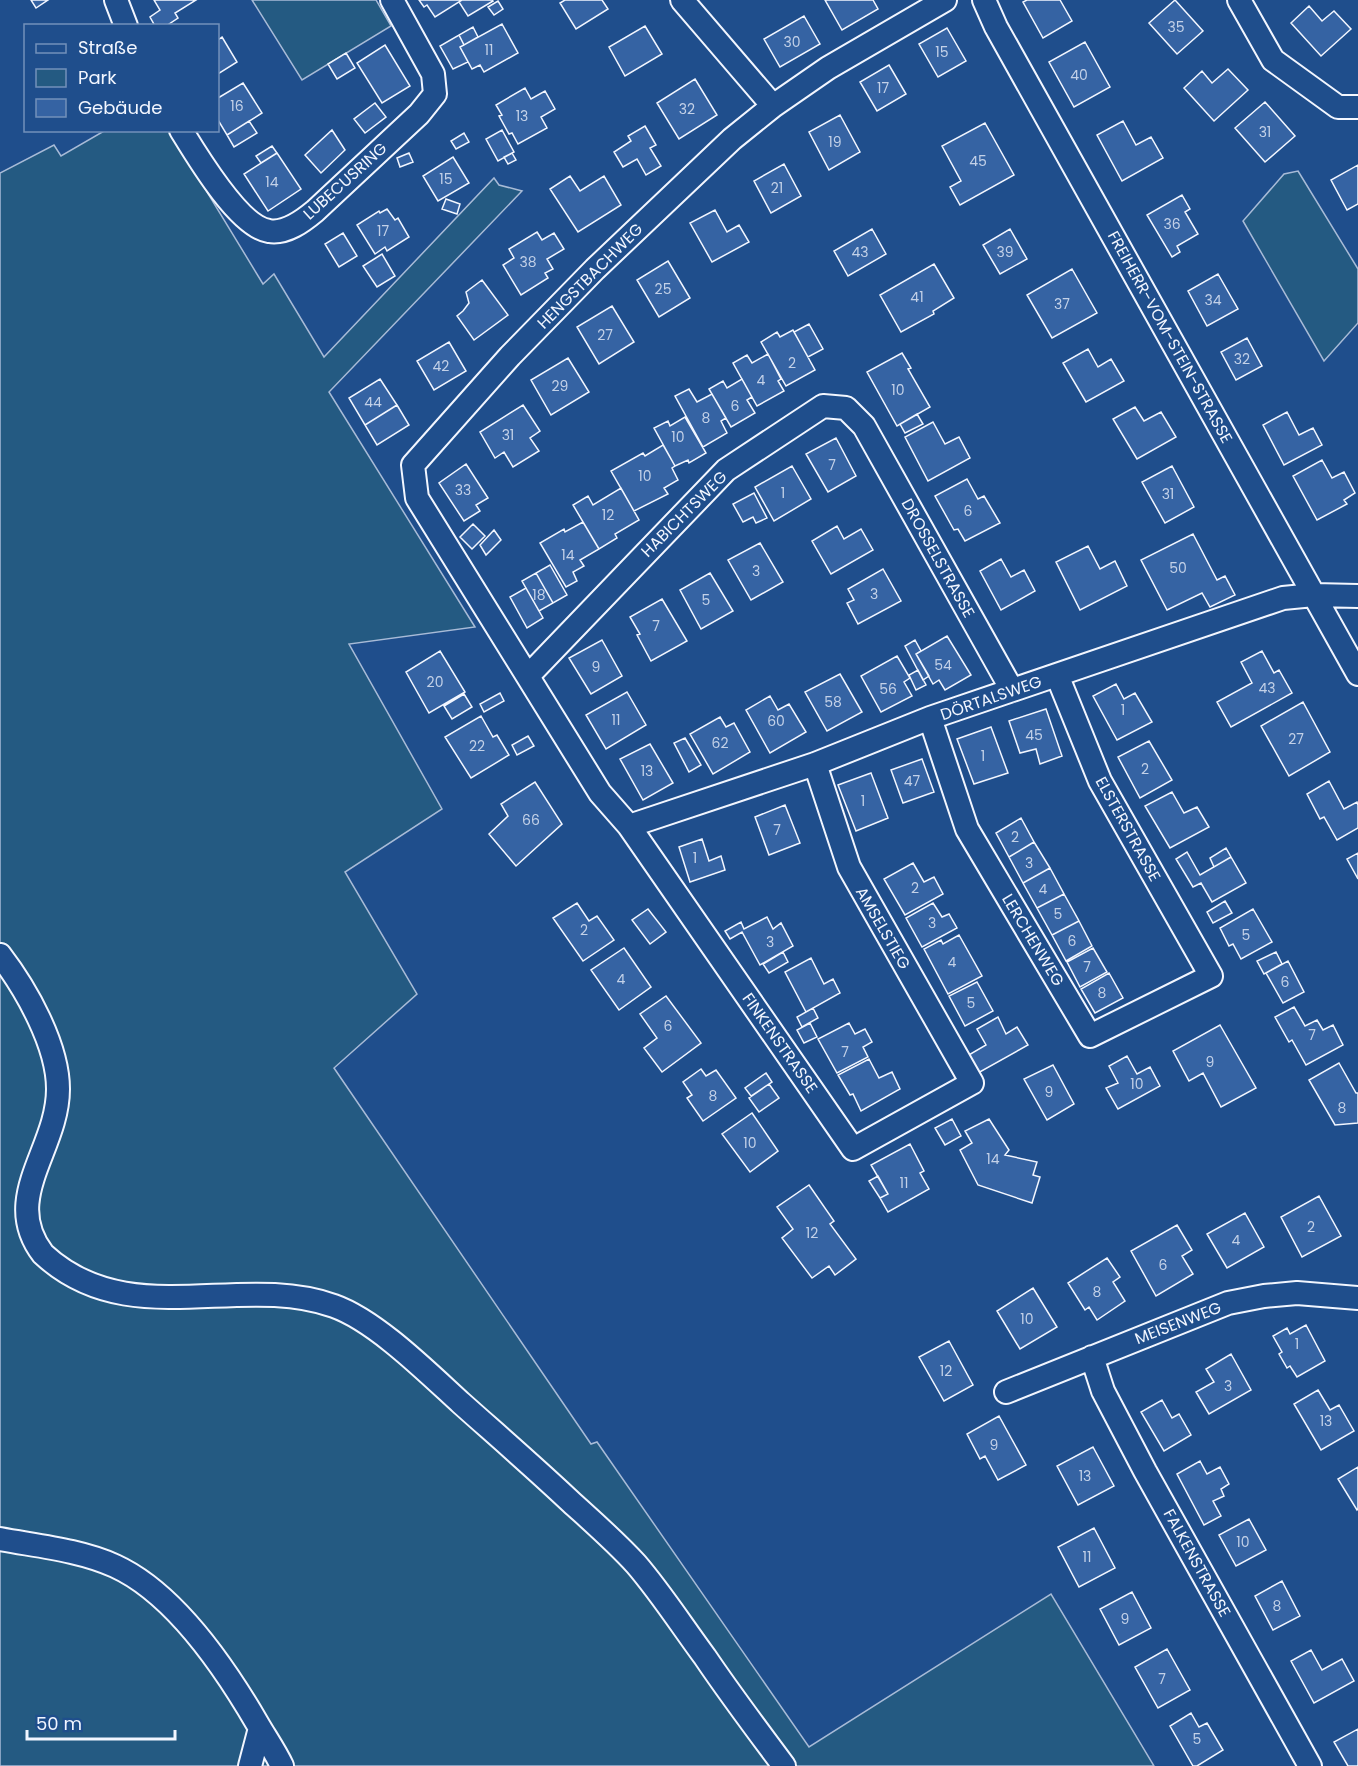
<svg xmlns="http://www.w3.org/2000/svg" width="1358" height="1766" font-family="Poppins,sans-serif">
<rect width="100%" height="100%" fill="#1f4e8c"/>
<path fill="#245a82" stroke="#a8bbd7" stroke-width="1.5" d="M252 0H376L391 26 302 80Z
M104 131H170L263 284 274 274 324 357 494 178 499 185 522 191 329 392 475 627 349 644 442 809 345 872 417 994 334 1068 591 1444 597 1442 809 1747 1051 1594 1154 1766H0V173L54 145 61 156Z
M1298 171 1358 269V323L1324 361 1243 221 1284 174Z"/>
<path fill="#3563a3" stroke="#f2f6ff" stroke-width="1.5" d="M31 0H48L36 8Z
M154 0H196L175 13 178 18 166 26H155L150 17 160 10Z
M419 0H462L435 17 427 5 424 7Z
M462 0H492L493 1 468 16 459 2Z
M565 0H602L608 9 576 29 560 3Z
M825 0H873L878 9 842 30Z
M1027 0H1060L1072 21 1043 38 1023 2Z
M1175 0 1203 31 1177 54 1149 23Z
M498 1 503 9 494 15 488 7Z
M1309 6 1322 21 1334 11 1351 29 1321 56 1291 23Z
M804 16 820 44 780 67 764 39Z
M502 24 518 53 484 72 480 65 472 69 460 47Z
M645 26 662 54 625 76 609 47Z
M473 27 478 37 464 45 459 35Z
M947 28 966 61 938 77 919 44Z
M459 35 464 45 460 47 468 62 453 69 440 46Z
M222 37 237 62 218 74V40Z
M1085 42 1110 87 1074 107 1049 62Z
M385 45 410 86 382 103 357 63Z
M346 53 355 68 337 79 328 64Z
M889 65 906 94 877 111 860 82Z
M1228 69 1248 90 1214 121 1184 88 1202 71 1212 83Z
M695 79 717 115 679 139 657 103Z
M243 83 262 113 227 135 218 120V98Z
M525 88 531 99 545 91 555 109 541 117 547 128 518 144 512 133 509 134 499 116 502 115 496 105Z
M1265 102 1295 136 1265 162 1235 128Z
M375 103 386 117 365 133 354 119Z
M840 115 860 152 829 170 809 132Z
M249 121 257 133 234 147 227 135Z
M1123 121 1136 145 1151 137 1163 158 1122 181 1097 135Z
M985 123 1014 175 960 205 950 187 961 181 942 146Z
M645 126 656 145 650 148 661 166 646 175 637 159 623 167 614 152 631 141 628 136Z
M332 130 345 150 321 173 305 155Z
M502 130 514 152 498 161 486 139Z
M464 133 469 142 456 149 451 141Z
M272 146 277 153 261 163 256 156Z
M277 153 301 189 268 211 244 174Z
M409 153 413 162 400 167 397 158Z
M512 153 516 160 508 164 504 157Z
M453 157 469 183 438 201 423 176Z
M784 164 801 196 771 213 754 181Z
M1358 165V204L1347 210 1331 180Z
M570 176 580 191 604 176 621 205 578 232 550 189Z
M1182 195 1190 209 1185 212 1198 234 1177 246 1180 252 1172 257 1147 215Z
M446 199 460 204 457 214 442 209Z
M387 209 395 220 398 218 409 237 387 251 385 247 375 254 357 225 379 211 380 213Z
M715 210 727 232 739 225 749 242 712 262 690 223Z
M872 229 886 254 848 276 834 251Z
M1010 229 1027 259 1000 274 983 245Z
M537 232 542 240 554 233 564 249 547 259 553 269 545 273 548 278 521 295 503 265 514 258 509 249Z
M343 233 357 256 339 267 325 244Z
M382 254 395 276 377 287 363 266Z
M668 261 690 298 659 317 637 280Z
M934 264 954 298 933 311 934 314 901 332 880 295Z
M1072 269 1097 313 1052 338 1027 295Z
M1218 274 1238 309 1207 326 1188 291Z
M482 280 508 315 474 340 457 316 463 311 469 303 466 292Z
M612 306 634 342 599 364 577 327Z
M809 324 823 349 808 357 794 332Z
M793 330 815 370 786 386 761 342 777 332 780 337Z
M1247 338 1262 366 1236 380 1221 352Z
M449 342 466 371 434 390 417 361Z
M1088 349 1098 367 1111 359 1124 381 1086 402 1063 363Z
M902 353 911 368 908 369 930 407 897 426 867 372Z
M768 354 781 379 778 381 784 391 757 406 733 363 747 355 752 363Z
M568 358 589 392 551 415 531 380Z
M380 379 397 405 365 425 349 398Z
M742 379 752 397 747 400 755 413 731 427 709 389 723 381 727 388Z
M689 389 697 402 712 394 726 418 721 421 727 433 703 447 675 396Z
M397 405 409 425 377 445 365 425Z
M523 405 540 431 530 438 539 451 513 467 504 452 495 458 480 432Z
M1135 407 1144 421 1161 412 1176 437 1137 459 1113 419Z
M1287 412 1299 435 1313 428 1322 445 1284 465 1263 425Z
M917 414 923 424 905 433 900 424Z
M685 417 706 453 689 463 688 460 675 466 654 428 668 421 670 426Z
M933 422 945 444 959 437 970 458 928 481 905 437Z
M836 438 856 476 828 492 806 454Z
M663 445 675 466 672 468 678 480 664 488 668 494 634 511 611 471 643 453 645 456Z
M1322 460 1332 478 1344 472 1355 493 1344 500 1347 504 1317 520 1293 476Z
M466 464 488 498 476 505 480 511 464 521 439 483Z
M792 466 811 499 774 521 755 487Z
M1172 466 1194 507 1165 523 1142 482Z
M967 479 978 499 984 496 1000 523 965 541 958 529 954 530 935 496Z
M621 488 639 520 615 534 617 538 599 549 573 505 588 496 593 505Z
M754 493 767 518 756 523 753 517 743 522 733 504Z
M583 522 599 549 580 560 584 566 573 572 577 581 566 587 540 543 564 529 565 532Z
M473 524 485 536 472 549 460 537Z
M837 526 844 539 861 529 873 550 831 574 812 541Z
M494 530 501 540 486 555 480 545Z
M1193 534 1217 580 1225 576 1235 595 1210 607 1202 593 1167 610 1141 560Z
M760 543 783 582 751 600 728 560Z
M1088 546 1100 569 1115 561 1127 586 1080 610 1056 562Z
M1001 559 1011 577 1024 570 1035 591 1001 610 980 571Z
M550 565 567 595 553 603 536 573Z
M883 569 901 601 858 624 847 603 854 600 848 589Z
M536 573 553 603 539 611 522 581Z
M710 573 733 611 701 629 680 590Z
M526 588 543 618 527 628 510 597Z
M662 599 687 641 651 661 637 635 640 634 630 617Z
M947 636 971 675 945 690 939 680 933 684 916 654Z
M602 640 622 676 591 694 569 658Z
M915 640 921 651 916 654 929 676 923 680 905 646Z
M440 651 465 692 429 713 406 672Z
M1262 651 1274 673 1279 670 1292 693 1231 727 1217 702 1252 683 1241 662Z
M897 656 910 678 904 682 912 696 881 712 861 676Z
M918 670 926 685 916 690 909 675Z
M840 674 862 712 827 731 805 692Z
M1116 684 1124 699 1135 693 1152 722 1117 740 1093 696Z
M627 692 646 725 606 749 586 715Z
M500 693 504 701 484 712 480 704Z
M464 694 472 707 452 719 444 706Z
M770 696 778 710 789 704 806 732 770 753 746 710Z
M1303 702 1330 752 1289 776 1261 726Z
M1046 709 1062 756 1040 764 1036 749 1020 753 1009 721Z
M481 716 493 737 497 735 509 755 471 778 445 737Z
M720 717 726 727 734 723 750 752 713 774 690 734Z
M991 727 1008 773 974 784 957 739Z
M528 736 534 746 517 755 512 745Z
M685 738 701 765 689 772 674 743Z
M1149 741 1172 780 1140 798 1118 757Z
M650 744 673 783 643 800 620 759Z
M922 759 934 792 903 803 891 770Z
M871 773 888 818 856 831 838 785Z
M1329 781 1344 809 1357 802 1358 805V828L1337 840 1324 817 1320 819 1307 794Z
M535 782 562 824 516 866 489 834 508 816 501 804Z
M1172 792 1184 813 1197 807 1209 827 1170 848 1145 806Z
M785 805 800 843 769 855 755 817Z
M1021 818 1034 842 1009 857 996 833Z
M702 839 709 861 721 856 725 870 690 882 679 847Z
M1034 842 1050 868 1023 883 1009 857Z
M1226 848 1231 857 1214 867 1210 858Z
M1187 852 1200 875 1231 857 1246 883 1212 902 1201 883 1193 887 1176 859Z
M1358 853V879L1347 859Z
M913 863 924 882 934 877 943 894 905 915 884 879Z
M1050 868 1064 894 1037 908 1023 883Z
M1064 894 1079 921 1052 935 1037 908Z
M1225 901 1232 913 1213 923 1207 912Z
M577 903 589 921 597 916 614 940 583 961 553 918Z
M933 903 942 917 949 914 957 928 922 947 906 918Z
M648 909 666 932 650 944 632 920Z
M1253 909 1272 942 1241 959 1233 944 1229 946 1220 928Z
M767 917 773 929 781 923 793 946 760 965 742 932 730 939 725 931 741 922 744 929Z
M1079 921 1092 946 1066 961 1052 935Z
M959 935 982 976 948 994 924 949 941 940 943 944Z
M624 948 651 987 619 1010 591 970Z
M1093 948 1107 972 1080 987 1067 962Z
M783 952 788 962 769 973 763 964Z
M1276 952 1282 964 1264 974 1257 961Z
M811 958 824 984 833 979 840 993 806 1012 785 972Z
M1288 961 1304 992 1283 1003 1266 973Z
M1109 973 1123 998 1095 1013 1081 989Z
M977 982 993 1011 965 1026 949 996Z
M666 996 701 1043 662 1072 644 1048 657 1038 640 1014Z
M1294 1007 1305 1026 1317 1020 1323 1030 1333 1025 1343 1045 1306 1065 1292 1040 1289 1042 1275 1017Z
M813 1008 818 1018 802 1027 797 1017Z
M998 1017 1006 1034 1017 1027 1028 1045 978 1073 967 1056 986 1045 977 1029Z
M810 1023 817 1037 804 1043 797 1030Z
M849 1023 855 1034 865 1029 872 1042 863 1047 868 1057 837 1073 818 1039Z
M1220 1025 1256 1088 1221 1107 1203 1073 1189 1081 1173 1051Z
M1127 1056 1137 1074 1150 1067 1160 1086 1118 1109 1106 1088 1118 1083 1109 1066Z
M869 1059 879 1078 892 1072 900 1089 861 1111 853 1094 850 1095 838 1075Z
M1339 1063 1356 1093H1358V1123L1335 1125 1309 1080Z
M1053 1065 1074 1104 1047 1120 1024 1079Z
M701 1069 706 1076 716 1070 736 1098 703 1121 687 1098 692 1095 683 1082Z
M766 1073 772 1082 751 1096 745 1088Z
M769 1084 779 1098 759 1112 749 1098Z
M752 1113 778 1151 750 1172 722 1134Z
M952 1119 961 1136 945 1145 935 1128Z
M989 1119 1009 1150 1005 1155 1037 1162 1033 1175 1040 1177 1032 1203 978 1185 960 1150 972 1143 965 1131Z
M910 1144 924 1171 920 1173 929 1189 888 1212 880 1198 888 1194 871 1165Z
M878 1176 888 1194 880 1198 869 1181Z
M809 1185 834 1221 830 1224 856 1259 835 1275 829 1266 812 1278 782 1238 793 1229 777 1207Z
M1319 1196 1341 1236 1302 1257 1281 1217Z
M1245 1213 1264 1247 1227 1268 1207 1234Z
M1177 1225 1192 1250 1182 1256 1193 1274 1156 1296 1131 1251Z
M1107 1258 1120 1277 1113 1282 1125 1301 1097 1320 1089 1307 1085 1310 1068 1283Z
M1033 1288 1057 1327 1020 1349 997 1311Z
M1306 1325 1325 1361 1297 1377 1290 1366 1287 1368 1279 1354 1282 1352 1273 1336 1287 1328 1290 1334Z
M949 1341 973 1385 944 1401 919 1357Z
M1231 1354 1251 1390 1209 1414 1196 1392 1214 1382 1206 1369Z
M1318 1390 1330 1410 1339 1405 1354 1431 1321 1450 1294 1404Z
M1162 1400 1172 1418 1179 1414 1191 1435 1164 1451 1141 1412Z
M999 1416 1026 1465 998 1480 985 1456 980 1459 967 1434Z
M1093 1447 1114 1486 1078 1505 1057 1466Z
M1200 1461 1207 1474 1220 1467 1229 1484 1221 1489 1224 1496 1213 1501 1221 1516 1204 1525 1177 1474Z
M1358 1467V1509L1357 1510 1338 1479Z
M1249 1519 1266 1550 1236 1566 1219 1535Z
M1094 1528 1115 1568 1079 1587 1058 1547Z
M1282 1581 1300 1616 1273 1630 1255 1596Z
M1132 1592 1151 1628 1119 1645 1100 1609Z
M1167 1649 1190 1690 1158 1708 1135 1667Z
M1311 1650 1322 1670 1342 1659 1354 1681 1314 1703 1291 1661Z
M1191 1713 1199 1727 1207 1723 1223 1750 1197 1766H1193L1170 1726Z
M1358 1729V1766H1348L1334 1742Z"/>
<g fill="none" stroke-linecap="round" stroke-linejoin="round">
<g stroke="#f2f6ff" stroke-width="26">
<path id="minor" d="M116 0 126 26
M682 0 773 106
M984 0 996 27 1358 674
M1239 0 1273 60 1338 107H1358
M181 130C197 156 239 227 269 231 286 234 303 221 315 211L419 114 435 94 433 74 392 0
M528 676 726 470 823 406 846 408 864 426 1012 690
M930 718 967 829 1090 1036 1211 976 1100 781 1057 675
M815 764 849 867 972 1083 853 1149 629 826 600 793 417 498 413 465 510 356 595 269 732 139 773 106 828 68 945 0
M629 826 815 764 930 718 1283 598 1314 595 1358 596
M0 955C26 989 58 1045 58 1089 58 1150 0 1198 43 1254 128 1333 239 1272 334 1306 376 1321 427 1372 461 1403 498 1436 535 1468 571 1502 593 1522 616 1542 636 1564 661 1593 682 1626 705 1657 730 1694 757 1730 784 1766
M1092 1357 1103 1391 1145 1471 1310 1766
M1006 1392 1228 1303 1264 1296 1297 1293 1358 1298
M0 1539C37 1546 80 1550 115 1566 174 1593 225 1668 257 1723 265 1737 275 1751 282 1766
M250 1766 260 1728"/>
</g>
<use href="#minor" stroke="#1f4e8c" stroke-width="22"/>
</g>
<g text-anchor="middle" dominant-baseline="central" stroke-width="4.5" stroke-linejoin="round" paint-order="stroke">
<g font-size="14" fill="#c3d1e8">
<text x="1176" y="27">35</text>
<text x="792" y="42">30</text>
<text x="489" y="50">11</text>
<text x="942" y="52">15</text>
<text x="1079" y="75">40</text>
<text x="883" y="88">17</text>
<text x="237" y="106">16</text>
<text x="687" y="109">32</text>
<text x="522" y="116">13</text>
<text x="1265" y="132">31</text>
<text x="835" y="142">19</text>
<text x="978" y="161">45</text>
<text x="446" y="179">15</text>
<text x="272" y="182">14</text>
<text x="777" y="188">21</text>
<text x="1172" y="224">36</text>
<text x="383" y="231">17</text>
<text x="860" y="252">43</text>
<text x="1005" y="252">39</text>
<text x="528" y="262">38</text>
<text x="663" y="289">25</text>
<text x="917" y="297">41</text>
<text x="1213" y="300">34</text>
<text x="1062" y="304">37</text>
<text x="605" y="335">27</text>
<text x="1242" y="359">32</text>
<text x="792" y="363">2</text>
<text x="441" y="366">42</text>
<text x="761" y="380">4</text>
<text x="560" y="386">29</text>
<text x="898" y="390">10</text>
<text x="373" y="402">44</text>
<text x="735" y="406">6</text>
<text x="706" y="418">8</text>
<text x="508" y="435">31</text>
<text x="678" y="437">10</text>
<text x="832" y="465">7</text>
<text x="645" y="476">10</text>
<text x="463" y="490">33</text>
<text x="783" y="493">1</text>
<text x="1168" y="494">31</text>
<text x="968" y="511">6</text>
<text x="608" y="515">12</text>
<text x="568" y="555">14</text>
<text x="1178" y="568">50</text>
<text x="756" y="571">3</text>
<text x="874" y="594">3</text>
<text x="539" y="595">18</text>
<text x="706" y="600">5</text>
<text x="656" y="626">7</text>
<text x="943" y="665">54</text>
<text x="596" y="667">9</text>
<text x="435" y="682">20</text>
<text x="1267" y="688">43</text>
<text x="888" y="689">56</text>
<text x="833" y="702">58</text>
<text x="1123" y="710">1</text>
<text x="616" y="720">11</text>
<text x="776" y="721">60</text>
<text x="1034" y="735">45</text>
<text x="1296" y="739">27</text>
<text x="720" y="743">62</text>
<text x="477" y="746">22</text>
<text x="983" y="756">1</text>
<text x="1145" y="769">2</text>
<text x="647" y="771">13</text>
<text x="912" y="781">47</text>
<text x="863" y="801">1</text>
<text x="531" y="820">66</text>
<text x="777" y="830">7</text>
<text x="1015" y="837">2</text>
<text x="695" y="858">1</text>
<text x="1029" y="863">3</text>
<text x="915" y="888">2</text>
<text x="1043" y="889">4</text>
<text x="1058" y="914">5</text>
<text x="932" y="923">3</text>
<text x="584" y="930">2</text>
<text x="1246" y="935">5</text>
<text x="1072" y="941">6</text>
<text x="770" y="942">3</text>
<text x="952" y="962">4</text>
<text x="1087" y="967">7</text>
<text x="621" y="979">4</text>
<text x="1285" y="982">6</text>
<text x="1102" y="993">8</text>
<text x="971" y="1003">5</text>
<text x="668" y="1026">6</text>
<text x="1312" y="1035">7</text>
<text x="845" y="1052">7</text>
<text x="1210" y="1062">9</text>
<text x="1137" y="1084">10</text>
<text x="1049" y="1092">9</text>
<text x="713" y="1096">8</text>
<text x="1342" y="1108">8</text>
<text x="750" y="1143">10</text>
<text x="993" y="1159">14</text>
<text x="904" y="1183">11</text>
<text x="1311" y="1227">2</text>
<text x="812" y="1233">12</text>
<text x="1236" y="1240">4</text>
<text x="1163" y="1265">6</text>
<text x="1097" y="1292">8</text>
<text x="1027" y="1319">10</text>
<text x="1297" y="1344">1</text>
<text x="946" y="1371">12</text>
<text x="1228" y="1386">3</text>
<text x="1326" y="1421">13</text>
<text x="994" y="1445">9</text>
<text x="1085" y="1476">13</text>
<text x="1243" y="1542">10</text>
<text x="1087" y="1557">11</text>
<text x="1277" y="1606">8</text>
<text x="1125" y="1619">9</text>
<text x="1162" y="1679">7</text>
<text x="1197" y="1739">5</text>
</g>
<g font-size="16" fill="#f2f6ff" stroke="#1f4e8c">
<text transform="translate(345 181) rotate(-42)">LUBECUSRING</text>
<text transform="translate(590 276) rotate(-45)">HENGSTBACHWEG</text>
<text transform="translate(1170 337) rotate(61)">FREIHERR-VOM-STEIN-STRASSE</text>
<text transform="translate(684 514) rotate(-45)">HABICHTSWEG</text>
<text transform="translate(938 558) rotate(61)">DROSSELSTRASSE</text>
<text transform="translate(991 698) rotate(-19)">DÖRTALSWEG</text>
<text transform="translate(1128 829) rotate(61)">ELSTERSTRASSE</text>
<text transform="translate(883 928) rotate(60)">AMSELSTIEG</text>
<text transform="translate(1033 940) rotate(59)">LERCHENWEG</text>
<text transform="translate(780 1043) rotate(55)">FINKENSTRASSE</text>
<text transform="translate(1178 1323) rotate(-21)">MEISENWEG</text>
<text transform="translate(1197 1563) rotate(61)">FALKENSTRASSE</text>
</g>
</g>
<rect x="24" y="24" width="195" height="108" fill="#1f4e8c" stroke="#7391ba" stroke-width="1.5"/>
<rect x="36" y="44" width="30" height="9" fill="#1f4e8c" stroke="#7391ba" stroke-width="1.5"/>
<text x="78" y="54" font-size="18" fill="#f2f6ff">Straße</text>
<rect x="36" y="69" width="30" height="18" fill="#245a82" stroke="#7391ba" stroke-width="1.5"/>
<text x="78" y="84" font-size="18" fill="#f2f6ff">Park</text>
<rect x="36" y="99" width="30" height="18" fill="#3563a3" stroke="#7391ba" stroke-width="1.5"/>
<text x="78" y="114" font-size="18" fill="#f2f6ff">Gebäude</text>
<path d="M27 1730v9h148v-9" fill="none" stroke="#f2f6ff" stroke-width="3"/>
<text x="36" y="1730" font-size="18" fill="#f2f6ff" stroke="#1f4e8c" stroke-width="4.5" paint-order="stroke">50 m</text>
</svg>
